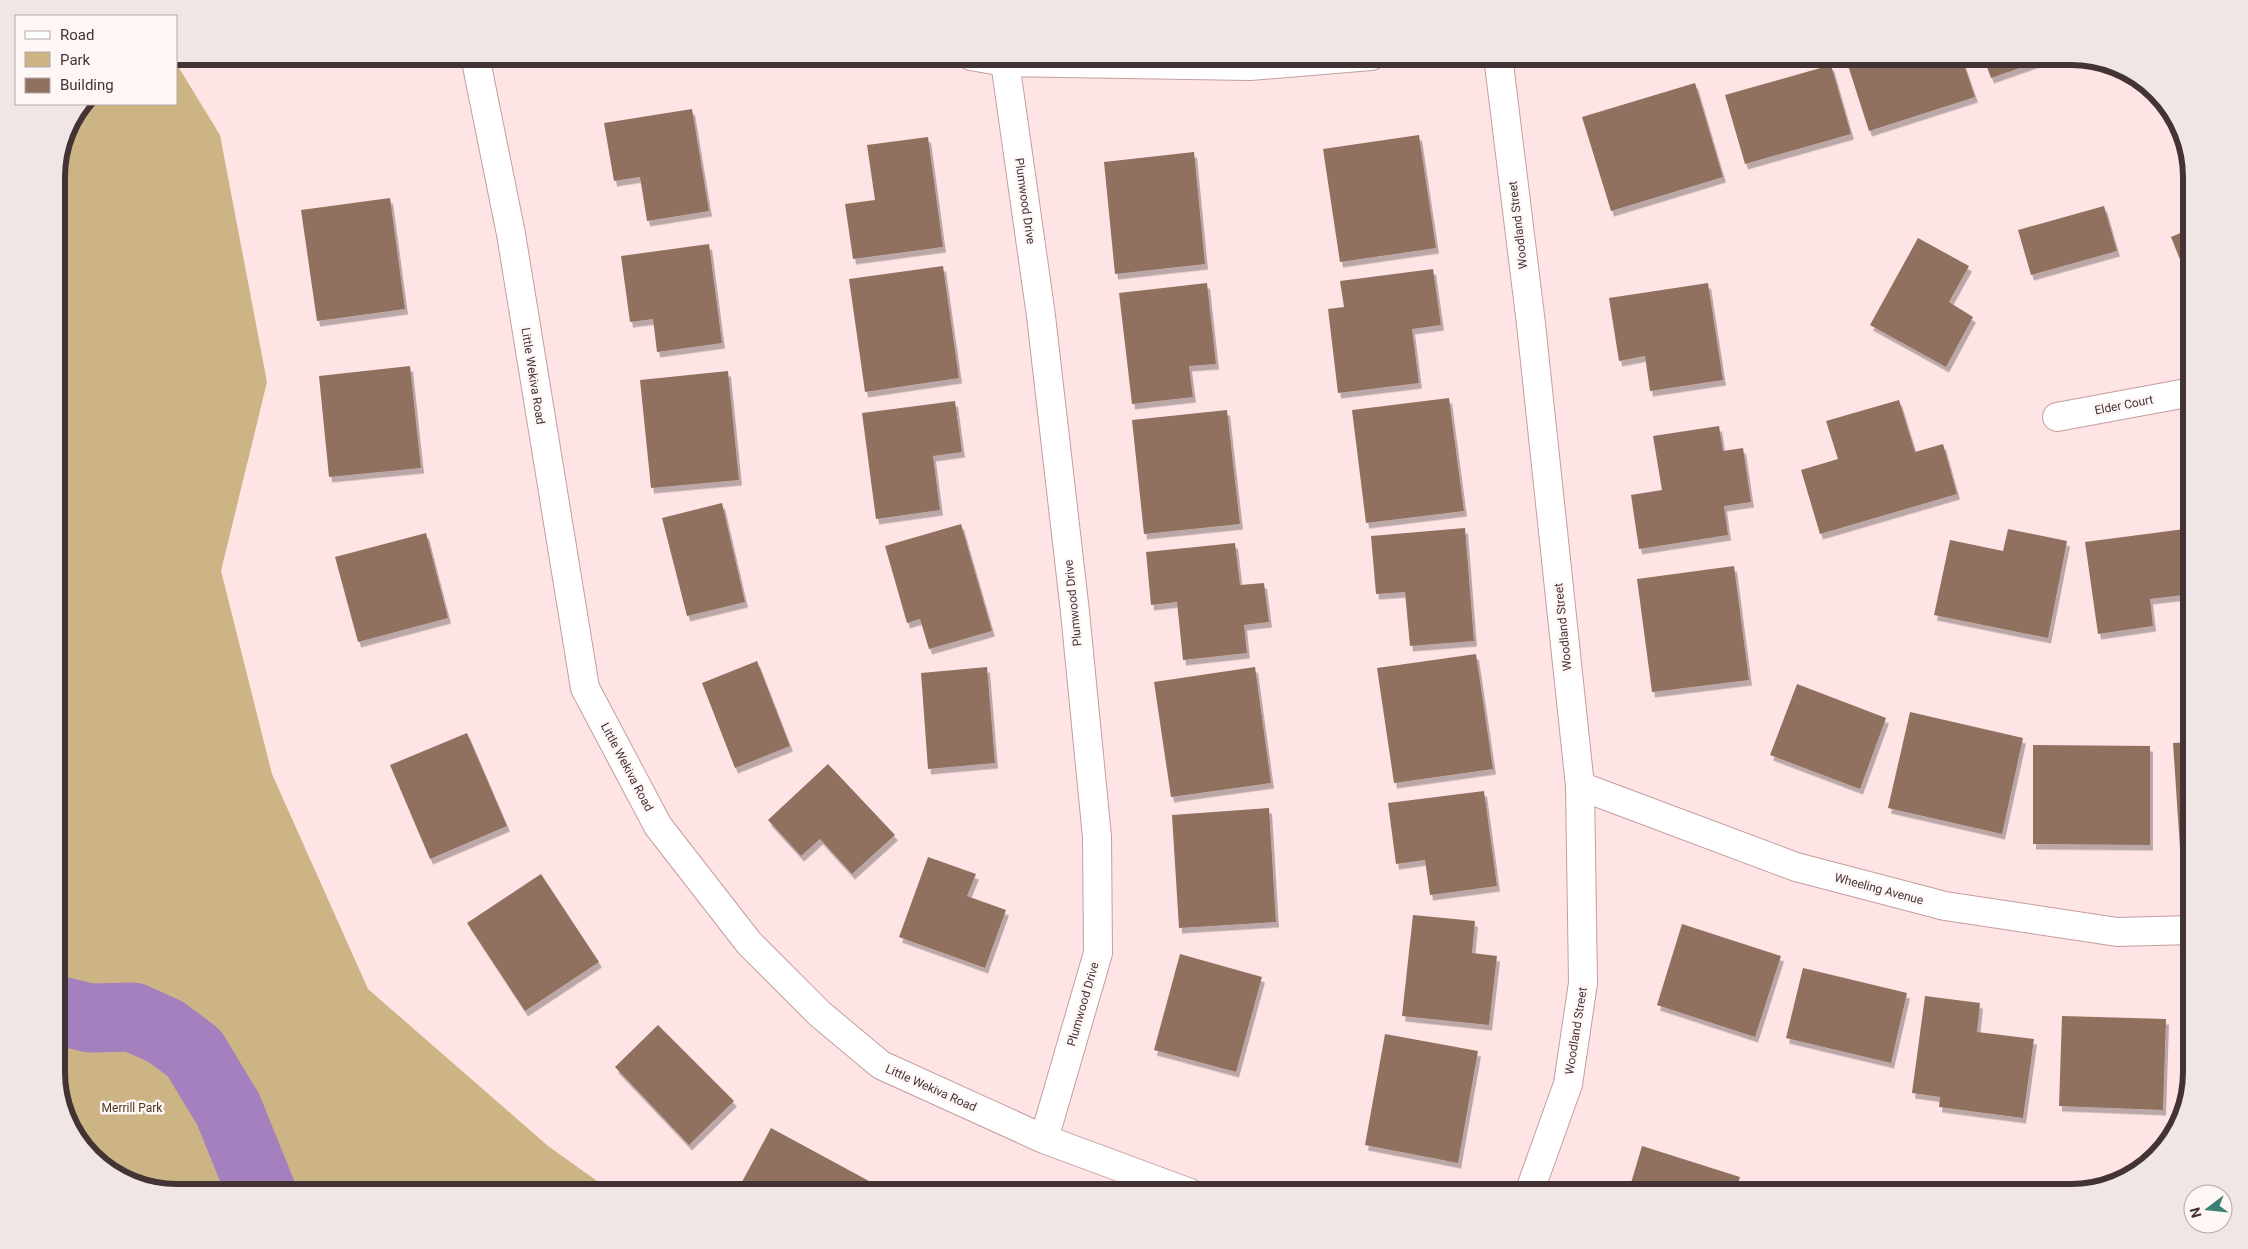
<svg xmlns="http://www.w3.org/2000/svg" width="2248" height="1249" font-family="Roboto,sans-serif">
<defs>
<filter id="shadow"><feDropShadow dx="3" dy="5.5" stdDeviation="0" flood-color="#0004"/></filter>
</defs>
<rect width="100%" height="100%" fill="#fee4e4"/>
<path fill="#cdb485" d="M176 63 220 135 267 382 221 571 272 774 368 989 548 1146 614 1193H270L200 1061 145 1015 60 1007 56 1005V169L66 130 83 104H176Z
M56 1024 136 1031 187 1074 249 1193H177L117 1177 76 1139 56 1080Z"/>
<g fill="none" stroke-linecap="round" stroke-linejoin="round">
<path stroke="#a481be" stroke-width="69" d="M56 1010 90 1018 133 1017 166 1032 194 1053 228 1109 262 1193"/>
</g>
<path fill="#90705f" filter="url(#shadow)" d="M1845 56H1961L1975 97 1869 131Z
M1983 56H2051V57L1991 78Z
M1831 65 1851 134 1745 164 1725 95Z
M1695 83 1723 177 1611 211 1582 117Z
M692 109 709 211 647 221 640 177 614 181 604 123Z
M1419 135 1436 248 1340 262 1323 149Z
M928 137 943 247 853 259 845 204 875 200 867 145Z
M1194 152 1205 264 1115 274 1104 162Z
M390 198 405 309 317 321 301 210Z
M2104 206 2117 251 2031 275 2018 230Z
M2192 228V287H2191L2171 237Z
M1918 238 1969 266 1949 302 1973 317 1946 367 1870 325Z
M709 244 722 343 657 352 653 319 630 322 621 256Z
M943 266 959 378 865 392 849 279Z
M1433 269 1441 325 1412 329 1419 383 1338 393 1328 309 1344 307 1340 281Z
M1207 283 1216 364 1189 366 1193 397 1132 404 1119 293Z
M1708 283 1723 380 1650 391 1645 356 1619 361 1609 298Z
M410 366 421 468 329 477 319 376Z
M728 371 739 480 651 488 640 380Z
M1449 398 1464 511 1366 523 1352 410Z
M1899 400 1915 452 1943 444 1957 494 1820 534 1801 470 1838 459 1826 421Z
M955 401 962 452 933 456 940 510 876 519 862 413Z
M1227 410 1240 524 1144 534 1132 420Z
M1719 426 1723 451 1743 448 1751 502 1724 506 1728 535 1639 549 1631 495 1662 490 1653 436Z
M722 503 745 602 687 616 662 518Z
M961 524 992 631 929 649 920 619 907 623 885 546Z
M1465 528 1474 641 1410 646 1405 592 1376 594 1371 536Z
M2192 528V594L2150 599 2153 626 2098 634 2085 542Z
M2008 529 2067 541 2048 638 1934 615 1950 540 2003 551Z
M426 533 448 618 358 642 335 557Z
M1235 543 1240 585 1264 583 1269 622 1244 625 1247 653 1183 660 1177 602 1151 605 1146 552Z
M1734 566 1749 680 1652 692 1637 579Z
M1476 654 1493 769 1394 783 1377 668Z
M757 661 790 746 735 768 702 683Z
M987 667 995 763 928 769 921 673Z
M1255 667 1271 783 1171 797 1154 682Z
M1797 684 1886 718 1860 789 1770 755Z
M1910 712 2023 738 2002 834 1888 808Z
M467 733 507 826 430 859 390 765Z
M2192 742V848H2180L2173 743Z
M2033 745 2150 746V845L2033 844Z
M828 764 895 835 852 874 820 839 801 856 768 820Z
M1484 791 1497 886 1430 895 1425 860 1396 864 1388 803Z
M1269 808 1276 922 1179 928 1172 815Z
M928 857 976 874 967 896 1006 910 985 968 899 937Z
M541 874 599 962 525 1011 467 923Z
M1413 915 1475 921 1472 953 1497 956 1489 1025 1402 1016Z
M1682 924 1781 956 1755 1037 1657 1005Z
M1180 954 1262 977 1236 1072 1154 1050Z
M1803 968 1907 993 1891 1063 1786 1038Z
M1925 996 1980 1003 1977 1032 2034 1039 2023 1118 1939 1107 1940 1097 1912 1093Z
M2062 1016 2166 1019 2163 1110 2059 1106Z
M658 1025 734 1101 689 1145 615 1067Z
M1385 1034 1478 1051 1458 1163 1365 1145Z
M771 1128 869 1181 862 1193H736Z
M1642 1146 1740 1177 1735 1193H1628Z
M1756 1183 1807 1192V1193H1754Z"/>
<g fill="none" stroke-linecap="round" stroke-linejoin="round">
<g stroke="#c59d9f" stroke-width="30">
<path id="minor" d="M475 56 511 234 585 688 658 826 749 943 820 1014 881 1065 1044 1139 1190 1193
M971 56 1005 62 1250 66 1371 56
M1498 56 1531 324 1580 786 1583 983 1568 1084 1529 1193
M1005 62 1041 316 1075 612 1097 837 1098 953 1044 1139
M2057 417 2192 392
M1580 786 1796 867 1945 906 2117 932 2192 930"/>
</g>
<use href="#minor" stroke="#fff" stroke-width="28"/>
</g>
<g text-anchor="middle" dominant-baseline="central" stroke-width="5" stroke-linejoin="round" paint-order="stroke">
<g font-size="12" fill="#443334" stroke="#fff6f6">
<text transform="translate(1025 201) rotate(82)">Plumwood Drive</text>
<text transform="translate(1518 225) rotate(-97)">Woodland Street</text>
<text transform="translate(533 376) rotate(81)">Little Wekiva Road</text>
<text transform="translate(2124 405) rotate(-11)">Elder Court</text>
<text transform="translate(1073 603) rotate(-96)">Plumwood Drive</text>
<text transform="translate(1563 627) rotate(-96)">Woodland Street</text>
<text transform="translate(627 767) rotate(62)">Little Wekiva Road</text>
<text transform="translate(1879 889) rotate(15)">Wheeling Avenue</text>
<text transform="translate(1083 1004) rotate(-74)">Plumwood Drive</text>
<text transform="translate(1576 1031) rotate(-81)">Woodland Street</text>
<text transform="translate(931 1088) rotate(24)">Little Wekiva Road</text>
</g>
<g font-size="12" fill="#493a1b" stroke="#fff6f6">
<text x="132" y="1108">Merrill Park</text>
</g>
</g>
<path d="M0 0H2248V1249H0ZM177 65H2071A112 112 0 0 1 2183 177V1072A112 112 0 0 1 2071 1184H177A112 112 0 0 1 65 1072V177A112 112 0 0 1 177 65Z" fill="#f0e6e6" fill-rule="evenodd"/>
<path fill="none" stroke="#443334" stroke-width="6" d="M177 65H2071A112 112 0 0 1 2183 177V1072A112 112 0 0 1 2071 1184H177A112 112 0 0 1 65 1072V177A112 112 0 0 1 177 65Z"/>
<rect x="15" y="15" width="162" height="90" fill="#fff6f6" stroke="#b4a8a8"/>
<rect x="25" y="31" width="25" height="8" fill="#ffffff" stroke="#b4a8a8"/>
<text x="60" y="40" font-size="15" fill="#443334">Road</text>
<rect x="25" y="52" width="25" height="15" fill="#cdb485" stroke="#b4a8a8"/>
<text x="60" y="65" font-size="15" fill="#443334">Park</text>
<rect x="25" y="78" width="25" height="15" fill="#90705f" stroke="#b4a8a8"/>
<text x="60" y="90" font-size="15" fill="#443334">Building</text>
<g transform="translate(2208 1209) rotate(254)"><circle r="24" fill="#fff6f6" stroke="#b4a8a8"/>
<path d="M0-4L9 19L0 12L-9 19Z" fill="#3b8074"/>
<text y="-8" font-size="14" font-weight="bold" text-anchor="middle" fill="#443334">N</text>
</g>
</svg>
